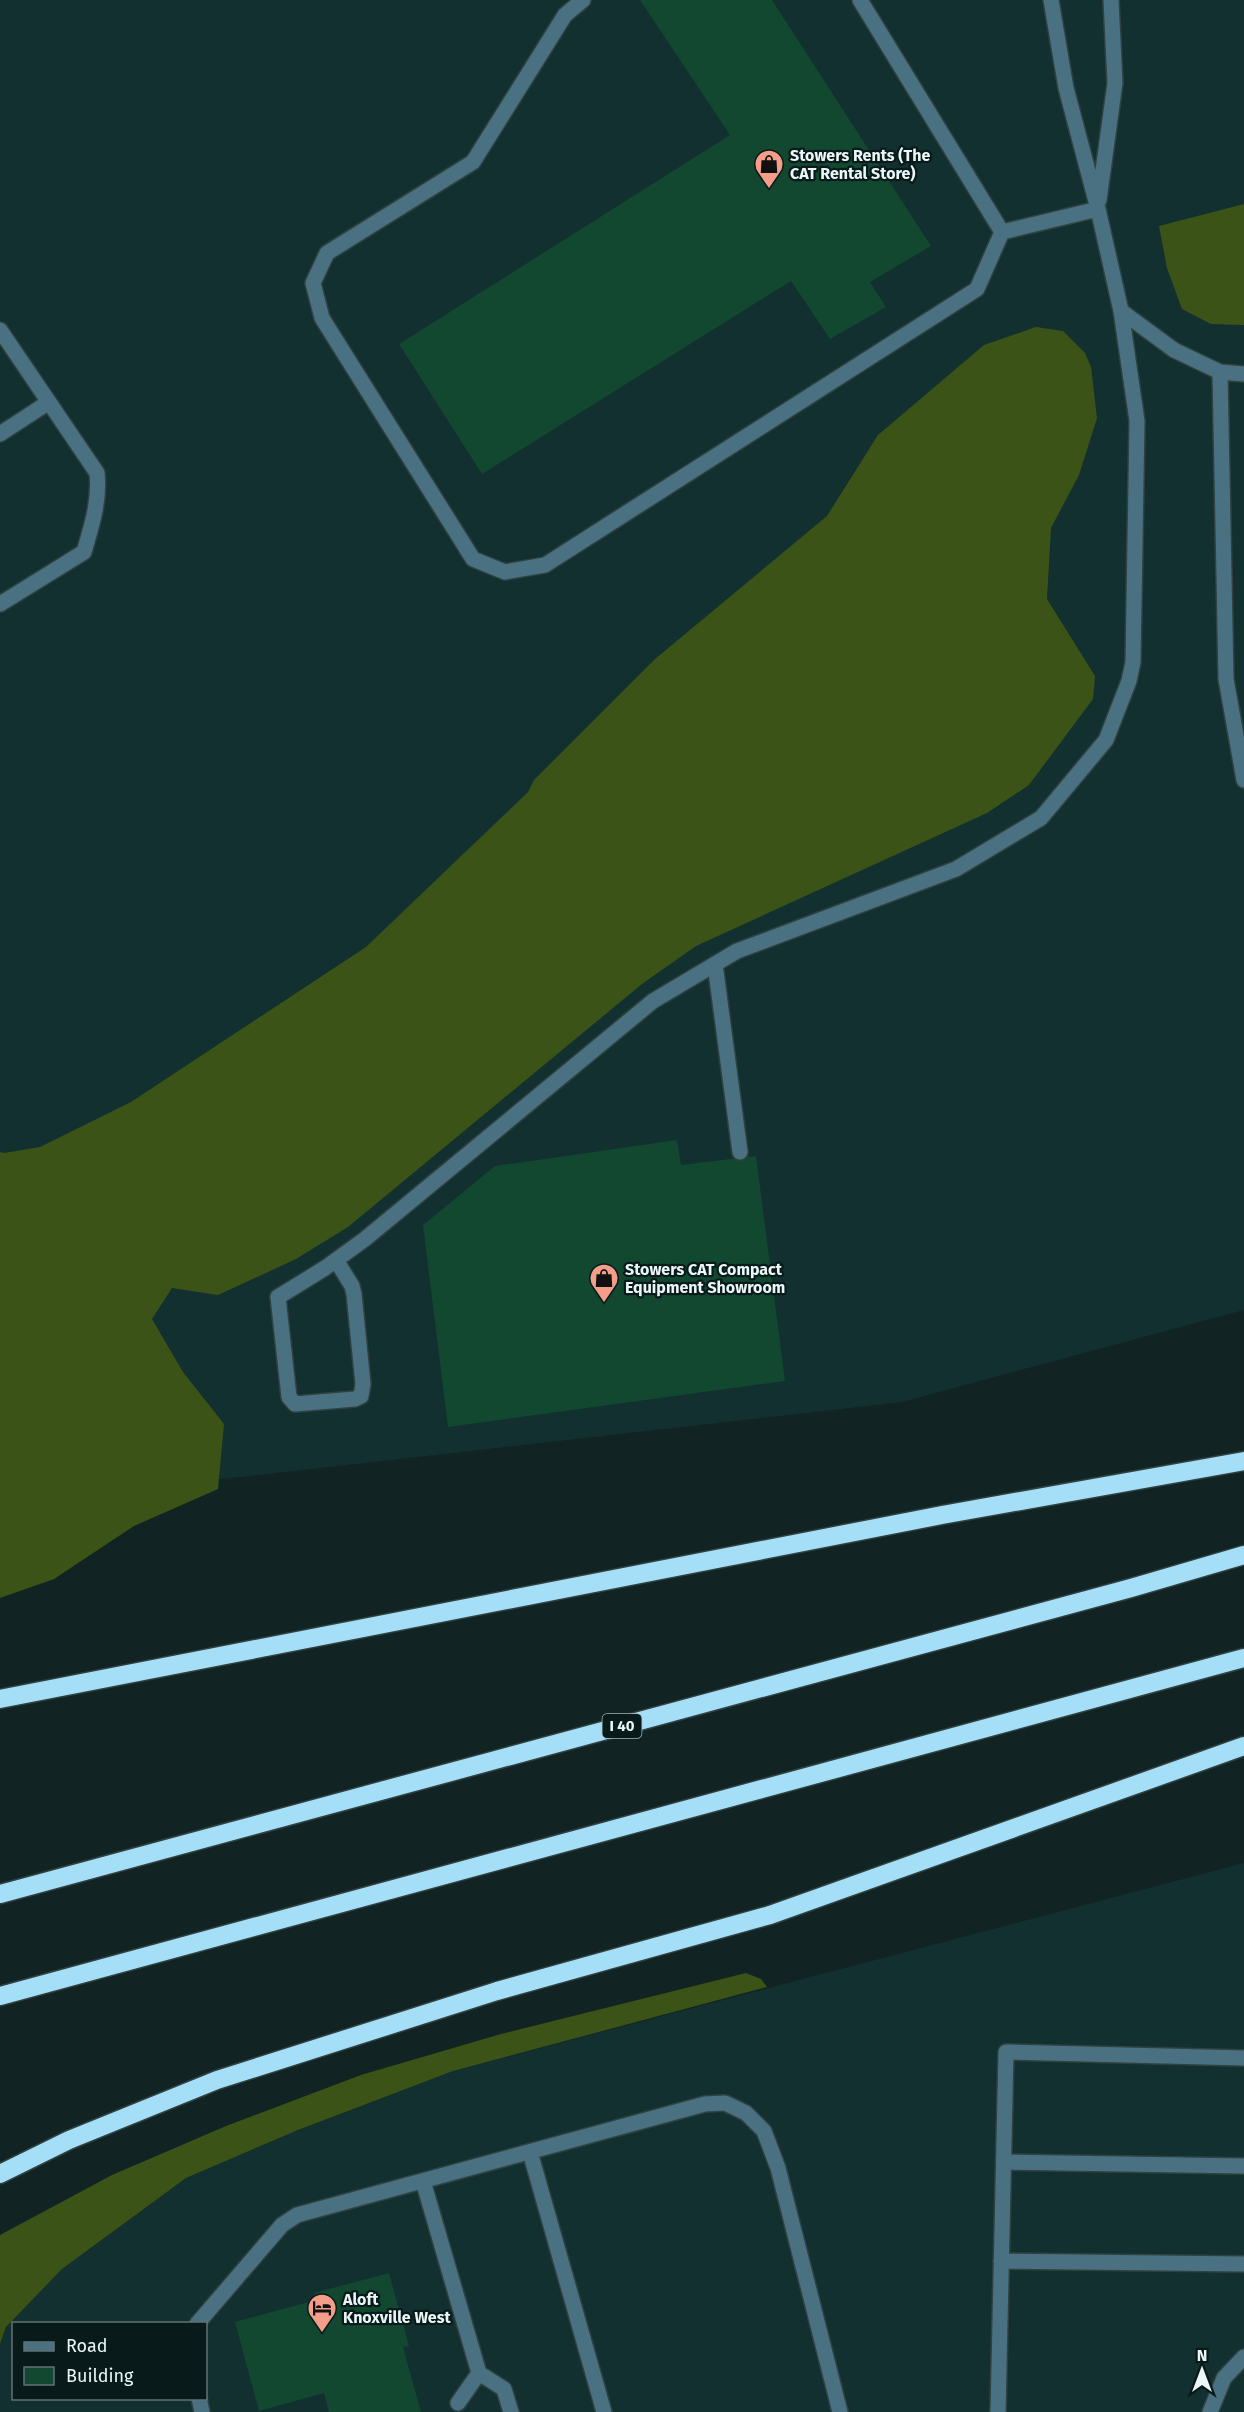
<svg xmlns="http://www.w3.org/2000/svg" width="1244" height="2412" font-family="'Fira Sans',sans-serif">
<rect width="100%" height="100%" fill="#112423"/>
<path fill="#12302f" fill-rule="evenodd" d="M0 0H1244V1310L902 1402 232 1478 85 1492 0 1406Z
M1244 1863V2412H0V2344L6 2327 62 2269 186 2178 298 2130 453 2071ZM14 2324H206V2398H14Z"/>
<path fill="#3b5317" d="M1244 204V325L1211 324 1182 309 1167 268 1159 226Z
M1036 327 1063 331 1085 353 1091 367 1097 418 1079 475 1051 528 1047 599 1095 676 1093 699 1029 785 987 813 696 946 642 984 348 1227 296 1259 218 1295 172 1288 152 1319 183 1372 224 1424 218 1489 134 1526 54 1579 0 1598V1152L4 1153 40 1147 131 1102 366 947 528 792 534 780 655 659 827 516 878 435 984 345Z
M746 1973 761 1979 767 1987 453 2071 298 2130 186 2178 62 2269 6 2327 0 2344V2235L112 2175 226 2126 361 2075 501 2034Z"/>
<path fill="#124730" d="M640 0H772L931 246 870 282 886 307 830 339 791 281 482 474 399 344 730 135Z
M677 1140 681 1165 756 1156 785 1381 448 1427 423 1225 495 1166Z
M389 2273 409 2346 403 2347 421 2412H329L324 2393 259 2411 235 2322 316 2300 314 2293Z"/>
<g fill="none" stroke-linecap="round" stroke-linejoin="round">
<g stroke="#304141" stroke-width="18">
<path id="minor" d="M583 0 565 15 473 162 327 253 313 283 322 318 473 559 505 572 545 565 977 289 1002 232
M860 0 1002 232
M1099 200 1115 83 1111 0
M1002 232 1098 209
M1121 311 1174 350 1220 372 1244 374
M0 330 97 473C100 500 92 525 84 552L0 604
M1220 372 1226 679 1244 780
M0 434 49 402
M715 964 740 1152
M336 1260 352 1286 354 1294 363 1384 361 1396 355 1399 295 1404 289 1397 278 1297 325 1268 365 1239 653 1001 737 951 956 869 1041 818 1106 740 1129 681 1133 662 1137 421 1121 311 1098 209 1066 88 1051 0
M530 2152 604 2412
M1004 2162 1244 2166
M423 2181 479 2373 504 2389 511 2412
M1001 2261 1244 2264
M197 2324 282 2225 297 2215 705 2104 725 2103 746 2113 764 2131 778 2168 840 2412
M199 2398 202 2412
M458 2403 479 2373
M998 2412 1006 2052 1244 2058
M1210 2412 1224 2378 1244 2357"/>
</g>
<g stroke="#304141" stroke-width="21">
<path id="highway" d="M0 1699 942 1515 1244 1461
M0 1894 1131 1588 1244 1555
M0 1996 1244 1658
M0 2174 69 2140 217 2080 497 1991 770 1915 1244 1746"/>
</g>
<use href="#minor" stroke="#497181" stroke-width="15"/>
<use href="#highway" stroke="#a4dff7" stroke-width="18"/>
</g>
<defs>
<g id="shop-pin" transform="scale(1.5)"><path d="M0 17L-7.5 6A9.5 9.5 0 1 1 7.5 6Z" fill="#f49e8a" stroke="#081a1a"/><path d="M-5-2.5h2.3a2.7 3.5 0 0 1 5.4 0H5L5.5 6h-11ZM-1.5-2.5h3a1.5 2.3 0 0 0-3 0Z" fill="#111"/></g>
<g id="hotel-pin" transform="scale(1.5)"><path d="M0 17L-7.5 6A9.5 9.5 0 1 1 7.5 6Z" fill="#f49e8a" stroke="#081a1a"/><path d="M-6-4.5h1.5V1H6V5H4.5V3h-9V5H-6ZM-4 0a1.8 1.8 0 1 1 3.6 0ZM.5 0V-2.5h3Q6-2.5 6 0Z" fill="#111"/></g>
</defs>
<g fill-rule="evenodd">
<use href="#shop-pin" x="769" y="164"/>
<use href="#shop-pin" x="604" y="1278"/>
<use href="#hotel-pin" x="322" y="2308"/>
</g>
<g text-anchor="middle" dominant-baseline="central" stroke-width="4.5" stroke-linejoin="round" paint-order="stroke">
<rect fill="#081a1a" stroke="#a7b4b4" stroke-width="1.5" x="602.5" y="1714" width="39" height="24" rx="4.5"/>
<g font-size="15" font-weight="bold" fill="#ebf6f6">
<text x="622" y="1726">I 40</text>
</g>
<g font-size="16" font-weight="bold" fill="#ebf6f6" stroke="#081a1a" text-anchor="start">
<text x="790" y="155">Stowers Rents (The<tspan x="790" dy="18">CAT Rental Store)</tspan></text>
<text x="625" y="1269">Stowers CAT Compact<tspan x="625" dy="18">Equipment Showroom</tspan></text>
<text x="343" y="2299">Aloft<tspan x="343" dy="18">Knoxville West</tspan></text>
</g>
</g>
<rect x="12" y="2322" width="195" height="78" fill="#081a1a" stroke="#637272" stroke-width="1.5"/>
<rect x="24" y="2342" width="30" height="9" fill="#497181" stroke="#637272" stroke-width="1.5"/>
<text x="66" y="2352" font-size="18" fill="#ebf6f6">Road</text>
<rect x="24" y="2367" width="30" height="18" fill="#124730" stroke="#637272" stroke-width="1.5"/>
<text x="66" y="2382" font-size="18" fill="#ebf6f6">Building</text>
<g transform="translate(1202 2370)" stroke="#081a1a" stroke-width="4.5" paint-order="stroke">
<path d="M0-4.5L10 22L0 15L-10 22Z" fill="#ebf6f6"/>
<text y="-9" font-size="16" font-weight="bold" text-anchor="middle" fill="#ebf6f6">N</text>
</g>
</svg>
